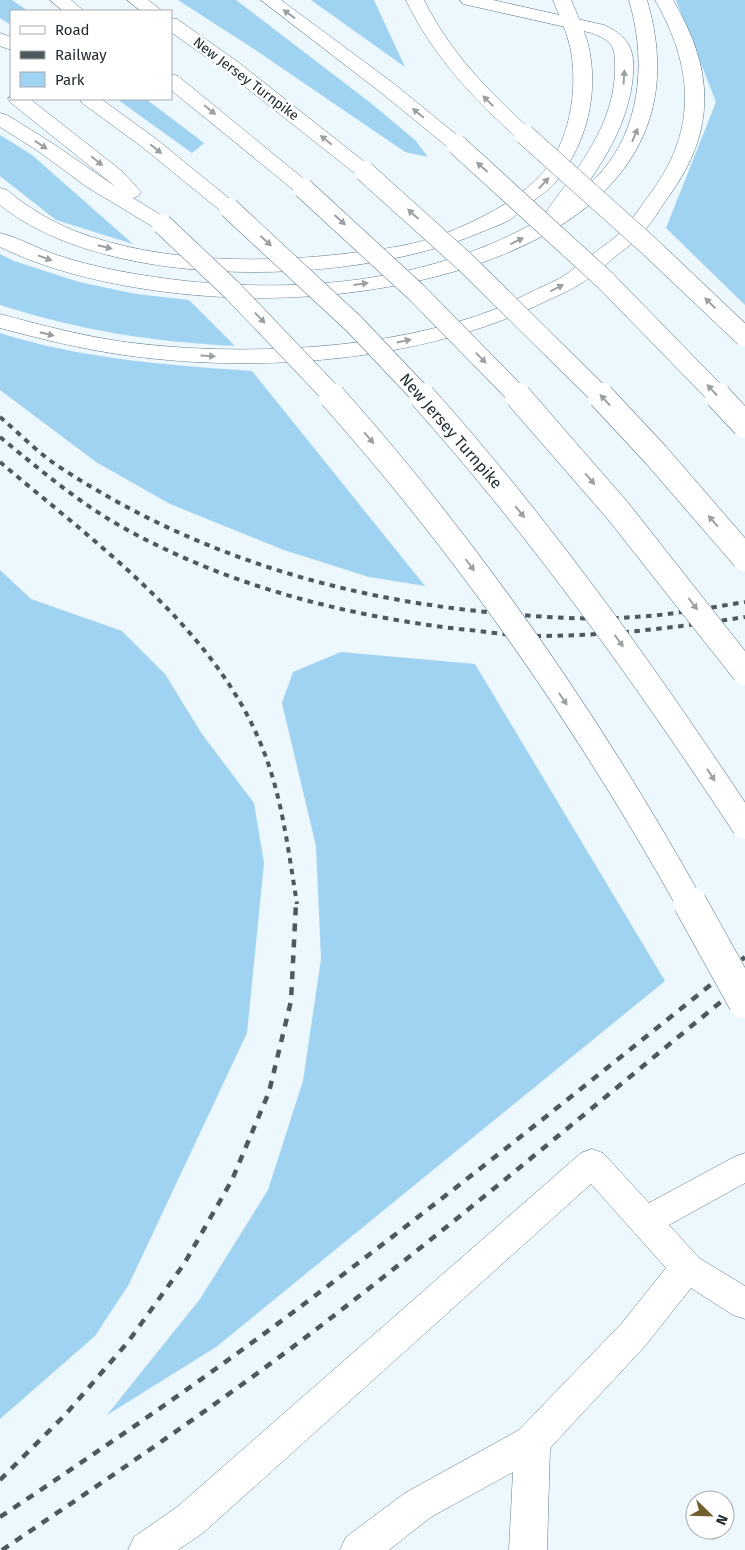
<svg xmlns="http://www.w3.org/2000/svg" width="745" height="1550" font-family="'Fira Sans',sans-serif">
<rect width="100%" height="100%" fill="#ecf7fe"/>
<path fill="#a0d3f1" d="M0 0H12L28 11H11V25L0 18Z
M178 0H236L372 104 415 140 428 157 405 152 254 49Z
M311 0H374L405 67Z
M676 0H745V305L666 228 716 102Z
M117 99H146L204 143 192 153Z
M0 135 32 155 133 244 56 220 0 176Z
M0 254 14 261 79 282 136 294 189 300 235 346C152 342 79 330 0 305Z
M0 333C82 359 166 365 252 371L425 586 369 577 284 550 170 504 96 462 0 390Z
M0 570 31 599 122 631 165 674 202 734 254 803 264 863 247 1033 129 1284 95 1336 0 1419Z
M341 652 475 664 665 981 216 1347 107 1415 200 1299 268 1190 303 1081 321 959 316 846 282 703 293 672Z"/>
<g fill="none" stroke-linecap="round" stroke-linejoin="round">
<g stroke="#637c8b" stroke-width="1">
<path id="minor" d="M460 0H493L604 25C633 38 636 55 632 84 624 141 586 186 553 230L546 232 539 230 536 226C568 179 613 133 615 72 615 64 616 52 611 45 607 39 599 36 592 33L463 4Z
M592 1149 603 1153 649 1203 734 1157 745 1153V1183L669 1225 699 1258 745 1286V1319L733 1315 691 1288 645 1346 550 1448 547 1550H509L513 1472 431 1517 389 1550H340L346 1537 405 1493 519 1430 621 1324 666 1268 591 1184 203 1533 178 1550H128L134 1537 177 1507 581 1153Z"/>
</g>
<g stroke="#637c8b" stroke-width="1">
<path id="highway" d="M50 0H71L84 11H63Z
M127 0H148L162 11H141Z
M261 0H281L393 83 463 140 466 144 463 148 456 150 449 148 379 91Z
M406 0H424C450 52 488 91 531 130L534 134 531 138 524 140 517 138C472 97 432 55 406 0Z
M553 0H571C577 14 584 29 588 44 600 93 586 147 554 184 548 191 539 196 532 202 525 207 518 214 511 219 503 224 494 227 486 230 362 286 110 294 0 205V188L7 190C27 207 50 221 75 231 161 264 269 264 359 252 387 249 418 244 444 234 478 220 512 204 538 178 570 146 579 89 570 46 566 30 559 15 553 0Z
M629 0H647C711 217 463 289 298 297 206 302 84 288 0 247V233C20 238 38 249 57 255 99 269 143 276 186 281 302 293 426 282 530 225 558 209 587 191 607 165 643 118 645 54 629 0Z
M655 0H673C714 69 717 130 669 196 659 210 650 226 638 238 632 244 624 250 616 256 605 265 593 277 580 284 569 291 557 296 546 301 425 362 257 374 124 355 82 349 41 339 0 328V314C41 325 82 336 125 342 239 357 391 351 498 308 509 304 520 297 531 292 543 286 557 281 568 273 576 267 584 260 593 254 603 246 616 238 625 228 634 217 643 203 652 191 698 129 693 65 655 0Z
M171 18 177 19 238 62 371 167 374 171 371 175 364 177 357 175 224 70 171 32Z
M0 33 11 37V50L0 46Z
M171 74 178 76 310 184 313 188 310 192 303 194 296 192 171 90Z
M11 95V99H30L123 172 141 192 138 196 133 198 169 220 172 224 169 228 162 230 155 228 87 187 38 151 0 127V113L7 115 52 143 116 187 11 103 8 99Z
M80 99H101L155 138 236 204 239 208 236 212 229 214 222 212 141 146 82 103Z"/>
</g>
<use href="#minor" fill="#fff" fill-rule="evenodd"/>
<use href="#highway" fill="#fff" fill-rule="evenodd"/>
<path stroke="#4e595f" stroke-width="4" stroke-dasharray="5.5 5.5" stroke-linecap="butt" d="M0 417C19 433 37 452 58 466 194 556 349 602 511 614 552 618 594 620 634 617 672 615 708 608 745 602
M0 437C39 469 78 502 122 527 226 585 341 615 459 629 484 631 509 636 535 636 605 636 675 628 745 617
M0 462C94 542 211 625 260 742 282 794 288 849 297 904"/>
<path stroke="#4e595f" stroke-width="4.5" stroke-dasharray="8 8" stroke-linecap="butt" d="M0 1480 65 1415 128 1342 184 1264 232 1180 269 1092 291 1001 296 903
M0 1517C98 1452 194 1386 288 1316 443 1200 594 1079 745 957
M2 1550C106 1480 210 1410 310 1334 458 1221 601 1100 745 982"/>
<g stroke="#637c8b" stroke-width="21" stroke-linecap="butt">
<path id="highway-bridge-far2" d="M524 134 648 245 745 337
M456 144 605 280 719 397
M364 171 465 262 602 397
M303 188 416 292 519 397
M229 208 354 324 423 397
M162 224 233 291 334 397"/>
</g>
<g stroke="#637c8b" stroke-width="27" stroke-linecap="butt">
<path id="highway-bridge-far1" d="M332 396C470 551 589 723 690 904
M422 396C542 530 646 676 745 826
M518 396 618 511 745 672
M601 396 656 455 745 558
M718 396 745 425"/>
</g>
<g stroke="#637c8b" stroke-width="34" stroke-linecap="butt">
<path id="highway-bridge" d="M690 903 745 1002"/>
</g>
<use href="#highway-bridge-far2" stroke="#fff" stroke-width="20"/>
<use href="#highway-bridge-far1" stroke="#fff" stroke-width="26"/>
<use href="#highway-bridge" stroke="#fff" stroke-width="33"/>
</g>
<defs><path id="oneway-solid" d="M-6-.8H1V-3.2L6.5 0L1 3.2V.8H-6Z" transform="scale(1.25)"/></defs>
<g fill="#9ba0a2">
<use href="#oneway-solid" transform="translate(289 14) rotate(-144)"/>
<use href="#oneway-solid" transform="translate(624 77) rotate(-86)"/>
<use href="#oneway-solid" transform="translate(488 101) rotate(-135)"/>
<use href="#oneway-solid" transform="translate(210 110) rotate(39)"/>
<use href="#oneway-solid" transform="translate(418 113) rotate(-140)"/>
<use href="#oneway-solid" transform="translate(635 135) rotate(-67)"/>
<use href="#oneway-solid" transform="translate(326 140) rotate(-141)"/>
<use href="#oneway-solid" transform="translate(41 145) rotate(33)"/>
<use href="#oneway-solid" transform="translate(156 149) rotate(39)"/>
<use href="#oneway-solid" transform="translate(97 161) rotate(39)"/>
<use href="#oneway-solid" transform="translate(482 167) rotate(-138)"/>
<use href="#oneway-solid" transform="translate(544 183) rotate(-47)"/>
<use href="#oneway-solid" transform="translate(413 214) rotate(-138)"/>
<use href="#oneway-solid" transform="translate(340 220) rotate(42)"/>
<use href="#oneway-solid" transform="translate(266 241) rotate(42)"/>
<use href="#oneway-solid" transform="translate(517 241) rotate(-26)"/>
<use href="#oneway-solid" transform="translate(105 247) rotate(14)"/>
<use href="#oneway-solid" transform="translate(45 258) rotate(20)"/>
<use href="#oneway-solid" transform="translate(361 284) rotate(-8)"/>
<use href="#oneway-solid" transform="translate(557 288) rotate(-27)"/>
<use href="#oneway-solid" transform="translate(710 303) rotate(-136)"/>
<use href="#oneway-solid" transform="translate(260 318) rotate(46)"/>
<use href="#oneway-solid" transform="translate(47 334) rotate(14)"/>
<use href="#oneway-solid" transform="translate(404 341) rotate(-12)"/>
<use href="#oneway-solid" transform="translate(208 356) rotate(4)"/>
<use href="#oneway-solid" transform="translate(481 358) rotate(46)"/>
<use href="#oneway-solid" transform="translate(712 390) rotate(-133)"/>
<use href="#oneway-solid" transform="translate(605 400) rotate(-133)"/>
<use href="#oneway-solid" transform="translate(369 438) rotate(49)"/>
<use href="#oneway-solid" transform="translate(590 479) rotate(49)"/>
<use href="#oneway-solid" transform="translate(520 512) rotate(51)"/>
<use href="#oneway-solid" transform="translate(713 521) rotate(-131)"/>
<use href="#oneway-solid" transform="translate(470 565) rotate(53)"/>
<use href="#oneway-solid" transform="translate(693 604) rotate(53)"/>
<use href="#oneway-solid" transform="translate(619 641) rotate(54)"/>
<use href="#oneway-solid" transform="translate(563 699) rotate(56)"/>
<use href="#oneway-solid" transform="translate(711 775) rotate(57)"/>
</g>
<g text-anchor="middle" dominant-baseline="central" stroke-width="5" stroke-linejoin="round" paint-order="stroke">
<g font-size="14" fill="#202b31" stroke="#fff">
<text transform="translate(246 79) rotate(37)">New Jersey Turnpike</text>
</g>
<g font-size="16" fill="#202b31" stroke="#fff">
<text transform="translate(451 431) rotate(49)">New Jersey Turnpike</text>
</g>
</g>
<rect x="10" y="10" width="162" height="90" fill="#ffffff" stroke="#a6aaad"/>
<rect x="20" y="26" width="25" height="8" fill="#ffffff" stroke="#a6aaad"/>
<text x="55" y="35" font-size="15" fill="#202b31">Road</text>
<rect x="20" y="51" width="25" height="8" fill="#4e595f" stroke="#a6aaad"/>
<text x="55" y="60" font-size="15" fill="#202b31">Railway</text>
<rect x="20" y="72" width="25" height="15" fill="#a0d3f1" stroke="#a6aaad"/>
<text x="55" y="85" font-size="15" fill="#202b31">Park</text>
<g transform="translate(710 1515) rotate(113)"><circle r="24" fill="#ffffff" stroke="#a6aaad"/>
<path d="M0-4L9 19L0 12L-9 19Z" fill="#735e2d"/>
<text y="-8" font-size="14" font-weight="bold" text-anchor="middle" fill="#202b31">N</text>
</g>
</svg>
